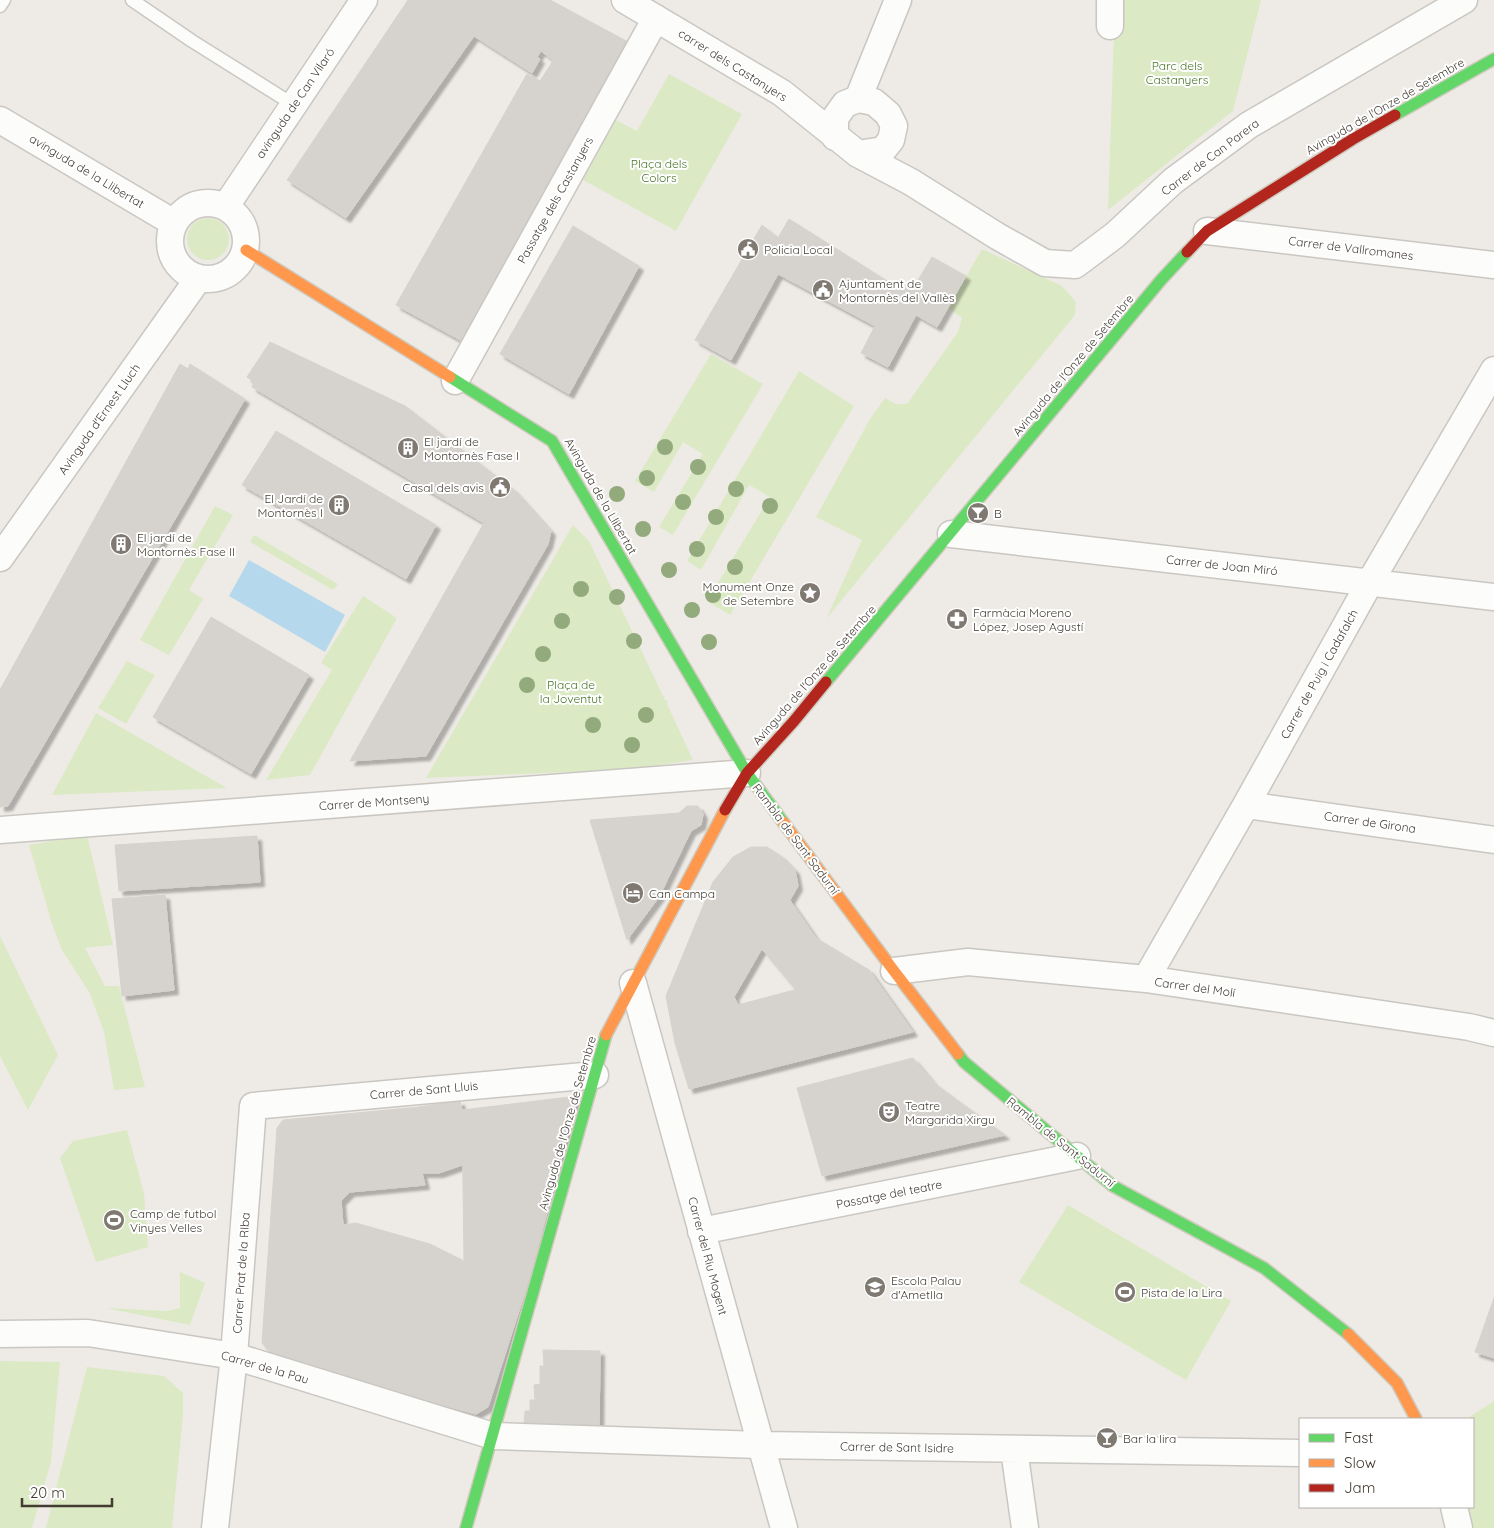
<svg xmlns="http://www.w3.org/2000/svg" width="1494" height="1528" font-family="Quicksand,sans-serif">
<defs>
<filter id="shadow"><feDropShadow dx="4.5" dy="4.5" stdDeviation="1" flood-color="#0004"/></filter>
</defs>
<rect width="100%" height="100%" fill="#eeebe6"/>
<path fill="#dce9c5" d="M1115 0H1261L1233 111 1108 210Z
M669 74 742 114 676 231 583 180 616 120 637 131Z
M187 239a21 21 0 1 1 42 0a21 21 0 1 1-42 0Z
M982 249 1062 286 1076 302 1075 315 826 619 862 540 816 517 870 419 885 398 896 404H907L958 332 962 318 948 308Z
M711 354 763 384 673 535 659 527 703 454 683 442 654 492 635 481Z
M799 371 854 406 730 615 707 601 770 497 749 485 701 570 687 561Z
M215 506 233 515 189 590 203 599 169 655 140 640Z
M573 525 589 541 665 700 668 701 667 704 693 760 635 769 426 778Z
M254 535 338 584 333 590 250 542Z
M363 596 397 618 310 775 266 780 332 670 321 663Z
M127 661 155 675 126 724 98 708Z
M96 713 227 788 52 795Z
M87 835 113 945 85 948 105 986H119L145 1087 114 1090 104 1032 96 1010 89 992 62 950 52 924 29 845Z
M0 936 58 1055 28 1110 0 1056Z
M127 1130 144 1193 148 1247 96 1262 60 1158 73 1141Z
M1068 1205 1231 1301 1186 1380 1019 1282Z
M180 1272 205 1283 190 1325 105 1308 167 1311 180 1308Z
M0 1361 60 1362 51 1462 32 1528H0Z
M87 1367 164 1376 183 1393V1415L172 1528H46Z
M1494 1401V1528H1459L1454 1507H1473V1419H1466Z"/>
<path fill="#b5d8ed" d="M249 560 345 615 325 652 229 596Z"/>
<path fill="#d6d2cd" stroke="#d6d2cc" filter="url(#shadow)" d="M408 0H425L474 36 346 218 287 180Z
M425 0H494L474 36Z
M494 0H550L628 42 551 64 553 60 541 51 537 57 540 59 532 73 474 36Z
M628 42 462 341 396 305 527 74 540 81 551 64Z
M789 219 903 291 909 280 915 285 932 257 966 276 937 327 916 315 888 367 861 353 875 326 778 274 731 360 695 340 762 225 778 238Z
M573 226 639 266 569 394 500 354Z
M270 342 405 406 514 490 508 498 503 496 484 523 252 387 254 382 247 377Z
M180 364 188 369 190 364 245 399 8 806 0 807V690Z
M276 431 436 525 406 579 242 485Z
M514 490 551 531 548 544 426 756 350 761 484 523 503 496 508 498Z
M211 617 309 675 251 774 153 717Z
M687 806H698L703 814 701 825 691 831 659 897 627 940 590 820 679 813Z
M257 836 260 882 119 891 115 845Z
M751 847H767L781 856 795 870 798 886 734 997 738 1005 869 970 913 1032 689 1089 675 1043 666 996 713 882 733 857Z
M165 895 174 990 122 996 112 899Z
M789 899 816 938 869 970 796 990 762 949Z
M913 1058 934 1083 1005 1135 822 1176 797 1088Z
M578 1096 529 1280 464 1261 462 1110Z
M460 1101 462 1110V1165L439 1173 432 1114 421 1115 419 1107Z
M419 1107 421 1115 432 1114 439 1173H422L425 1185 350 1192 341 1201 343 1225 356 1223 345 1265 269 1242 277 1128 283 1120Z
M356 1223 430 1244 464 1261 529 1280 488 1407 476 1414 285 1363 273 1356 262 1343 269 1242 345 1265Z
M1494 1298V1358L1475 1352Z
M543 1350 600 1351 599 1437 532 1435 524 1422 525 1411H530V1400H535L534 1385 540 1384V1366H544Z"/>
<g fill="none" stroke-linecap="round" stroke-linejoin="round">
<g stroke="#cac7c2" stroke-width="15">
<path id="lane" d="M132 0 192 41 294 105
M0 6 4 0"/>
</g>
<g stroke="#cac7c2" stroke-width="29">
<path id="street" d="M625 0 782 93 858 154 911 182 997 236 1045 263 1075 265 1115 235 1173 181 1249 125 1464 0
M1110 26V0
M858 99 898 0
M0 120 174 223
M835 137V118L845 104 858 99 874 102 888 114 894 126 891 140 883 150 858 154
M170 241a38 38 0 1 1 76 0a38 38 0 1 1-76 0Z
M226 206 364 0
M1207 231 1494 265
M455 381 656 18
M951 534 1494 597
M0 558 198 279
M1246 805 1494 840
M0 830 747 773
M894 971 968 962 1146 979 1469 1027 1494 1033
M1146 979 1246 805 1370 582 1494 370
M633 983 784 1528
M701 1231 1077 1156
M0 1334 88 1333 234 1356 493 1436 760 1445 1300 1453
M1014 1449 1025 1528
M1454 1507 1459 1528
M215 1528 234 1356 253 1106 595 1075"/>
</g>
<g stroke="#cfcabe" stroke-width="14">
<path id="fast" d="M1395 115 1494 59
M450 377 552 441 747 773 783 822
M826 682 1161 280 1187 252
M958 1054 964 1062 1113 1186 1264 1268 1348 1334
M466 1528 606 1035"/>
</g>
<g stroke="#cfcabe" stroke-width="14">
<path id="slow" d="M246 250 450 377
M783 822 894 971 958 1054
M606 1035 725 810
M1348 1334 1397 1383 1416 1419"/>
</g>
<g stroke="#cfcabe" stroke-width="14">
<path id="jam" d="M1187 252 1207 231 1353 139 1395 115
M725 810 747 773 794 721 826 682"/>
</g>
<use href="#lane" stroke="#fcfcfb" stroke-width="12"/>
<use href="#street" stroke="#fcfcfb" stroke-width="26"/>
<use href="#fast" stroke="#63d668" stroke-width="11"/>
<use href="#slow" stroke="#ff974d" stroke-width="11"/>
<use href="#jam" stroke="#b3261e" stroke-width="11"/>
</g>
<g fill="#92aa7c">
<circle cx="665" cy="447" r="8"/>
<circle cx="698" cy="467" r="8"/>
<circle cx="647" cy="478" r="8"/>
<circle cx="736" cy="489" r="8"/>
<circle cx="617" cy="494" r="8"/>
<circle cx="683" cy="502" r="8"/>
<circle cx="770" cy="506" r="8"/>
<circle cx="716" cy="517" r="8"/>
<circle cx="643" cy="529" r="8"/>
<circle cx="697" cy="549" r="8"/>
<circle cx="735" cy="567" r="8"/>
<circle cx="669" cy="570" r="8"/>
<circle cx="581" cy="589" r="8"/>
<circle cx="713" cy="595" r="8"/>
<circle cx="617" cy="597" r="8"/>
<circle cx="692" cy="610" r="8"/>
<circle cx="562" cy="621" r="8"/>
<circle cx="634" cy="641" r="8"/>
<circle cx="709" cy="642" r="8"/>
<circle cx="543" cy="654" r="8"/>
<circle cx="527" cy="685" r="8"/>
<circle cx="646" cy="715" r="8"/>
<circle cx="593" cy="725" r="8"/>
<circle cx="632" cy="745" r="8"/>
</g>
<defs>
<g id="civic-disc" transform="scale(1.125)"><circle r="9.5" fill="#7f7972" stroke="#fff"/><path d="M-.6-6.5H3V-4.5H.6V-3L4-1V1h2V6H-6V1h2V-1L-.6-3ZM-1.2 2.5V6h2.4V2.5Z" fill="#fff"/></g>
<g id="building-disc" transform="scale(1.125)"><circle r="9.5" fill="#7f7972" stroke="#fff"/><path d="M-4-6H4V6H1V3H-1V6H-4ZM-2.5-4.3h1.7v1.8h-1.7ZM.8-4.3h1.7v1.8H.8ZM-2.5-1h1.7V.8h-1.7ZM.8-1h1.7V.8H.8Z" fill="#fff"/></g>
<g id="bar-disc" transform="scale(1.125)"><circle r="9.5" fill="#7f7972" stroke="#fff"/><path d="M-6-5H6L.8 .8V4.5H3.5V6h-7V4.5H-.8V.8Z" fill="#fff"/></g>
<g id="sight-disc" transform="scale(1.125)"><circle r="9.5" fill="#7f7972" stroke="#fff"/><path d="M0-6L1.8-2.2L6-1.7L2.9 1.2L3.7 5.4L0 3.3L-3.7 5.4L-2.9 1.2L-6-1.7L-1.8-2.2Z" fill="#fff"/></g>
<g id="pharmacy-disc" transform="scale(1.125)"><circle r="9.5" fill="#7f7972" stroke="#fff"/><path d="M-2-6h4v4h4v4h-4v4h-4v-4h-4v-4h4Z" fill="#fff"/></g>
<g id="hotel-disc" transform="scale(1.125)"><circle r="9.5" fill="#7f7972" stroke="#fff"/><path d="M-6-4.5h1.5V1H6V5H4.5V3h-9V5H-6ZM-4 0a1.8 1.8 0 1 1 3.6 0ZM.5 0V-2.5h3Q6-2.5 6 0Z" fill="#fff"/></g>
<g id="theatre-disc" transform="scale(1.125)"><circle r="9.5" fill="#7f7972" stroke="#fff"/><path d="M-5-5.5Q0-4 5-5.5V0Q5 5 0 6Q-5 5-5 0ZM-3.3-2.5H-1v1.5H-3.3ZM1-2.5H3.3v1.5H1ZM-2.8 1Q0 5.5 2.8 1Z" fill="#fff"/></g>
<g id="stadium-disc" transform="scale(1.125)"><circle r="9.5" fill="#7f7972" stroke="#fff"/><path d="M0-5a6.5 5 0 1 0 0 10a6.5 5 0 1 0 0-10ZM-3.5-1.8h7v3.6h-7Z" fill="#fff"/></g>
<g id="school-disc" transform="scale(1.125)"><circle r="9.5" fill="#7f7972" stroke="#fff"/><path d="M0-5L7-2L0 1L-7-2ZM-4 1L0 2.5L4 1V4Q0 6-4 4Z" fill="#fff"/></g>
</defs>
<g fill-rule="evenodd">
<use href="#civic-disc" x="748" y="249"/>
<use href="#civic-disc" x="823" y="290"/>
<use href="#building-disc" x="408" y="448"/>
<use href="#civic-disc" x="500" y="487"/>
<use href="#building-disc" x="339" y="505"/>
<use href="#bar-disc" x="978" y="513"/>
<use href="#building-disc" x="121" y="544"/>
<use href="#sight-disc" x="810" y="593"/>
<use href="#pharmacy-disc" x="957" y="619"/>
<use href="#hotel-disc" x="633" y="893"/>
<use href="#theatre-disc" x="889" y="1112"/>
<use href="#stadium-disc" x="114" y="1220"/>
<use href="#school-disc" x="875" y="1287"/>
<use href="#stadium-disc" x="1125" y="1292"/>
<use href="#bar-disc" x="1107" y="1438"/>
</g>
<g text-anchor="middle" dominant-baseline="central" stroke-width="4" stroke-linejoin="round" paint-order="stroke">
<g font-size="12" fill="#433c33" stroke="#fff">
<text transform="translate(733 65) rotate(32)">carrer dels Castanyers</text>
<text transform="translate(295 103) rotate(-56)">avinguda de Can Vilaró</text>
<text transform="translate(1385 106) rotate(-30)">Avinguda de l'Onze de Setembre</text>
<text transform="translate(1210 157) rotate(-37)">Carrer de Can Parera</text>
<text transform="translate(87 171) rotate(31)">avinguda de la Llibertat</text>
<text transform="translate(555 200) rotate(-61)">Passatge dels Castanyers</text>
<text transform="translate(1351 248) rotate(7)">Carrer de Vallromanes</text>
<text transform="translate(1073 365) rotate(-50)">Avinguda de l'Onze de Setembre</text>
<text transform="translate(99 419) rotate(-55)">Avinguda d'Ernest Lluch</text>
<text transform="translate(601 496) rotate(60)">Avinguda de la Llibertat</text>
<text transform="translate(1222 565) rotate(6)">Carrer de Joan Miró</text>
<text transform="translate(1319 674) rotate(-61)">Carrer de Puig i Cadafalch</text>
<text transform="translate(814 675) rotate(-49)">Avinguda de l'Onze de Setembre</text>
<text transform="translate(374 802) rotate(-4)">Carrer de Montseny</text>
<text transform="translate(1370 822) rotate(8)">Carrer de Girona</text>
<text transform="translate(796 839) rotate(53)">Rambla de Sant Sadurní</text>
<text transform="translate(1195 987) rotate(8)">Carrer del Molí</text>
<text transform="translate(424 1090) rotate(-5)">Carrer de Sant Lluis</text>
<text transform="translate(567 1123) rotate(-74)">Avinguda de l'Onze de Setembre</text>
<text transform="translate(1061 1142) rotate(39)">Rambla de Sant Sadurní</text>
<text transform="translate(889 1194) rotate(-11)">Passatge del teatre</text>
<text transform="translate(708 1256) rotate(75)">Carrer del Riu Mogent</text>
<text transform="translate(241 1273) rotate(-86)">Carrer Prat de la RIba</text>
<text transform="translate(265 1367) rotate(16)">Carrer de la Pau</text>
<text transform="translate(897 1447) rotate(1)">Carrer de Sant Isidre</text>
</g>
<g font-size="12" fill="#467426" stroke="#fff">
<text x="1177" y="65">Parc dels<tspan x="1177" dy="14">Castanyers</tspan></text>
<text x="659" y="163">Plaça dels<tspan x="659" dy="14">Colors</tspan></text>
<text x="571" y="684">Plaça de<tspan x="571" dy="14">la Joventut</tspan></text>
</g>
<g font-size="12" fill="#433c33" stroke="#fff" text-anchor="start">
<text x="764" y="249">Policia Local</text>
<text x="839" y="283">Ajuntament de<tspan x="839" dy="14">Montornès del Vallès</tspan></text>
<text x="424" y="441">El jardí de<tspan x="424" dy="14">Montornès Fase I</tspan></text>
<text x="484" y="487" text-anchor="end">Casal dels avis</text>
<text x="323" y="498" text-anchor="end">El Jardí de<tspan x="323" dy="14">Montornès I</tspan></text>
<text x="994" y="513">B</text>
<text x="137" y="537">El jardí de<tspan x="137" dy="14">Montornès Fase II</tspan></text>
<text x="794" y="586" text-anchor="end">Monument Onze<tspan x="794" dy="14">de Setembre</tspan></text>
<text x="973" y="612">Farmàcia Moreno<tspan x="973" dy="14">López, Josep Agustí</tspan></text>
<text x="649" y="893">Can Campa</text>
<text x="905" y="1105">Teatre<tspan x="905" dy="14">Margarida Xirgu</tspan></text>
<text x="130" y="1213">Camp de futbol<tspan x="130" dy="14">Vinyes Velles</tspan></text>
<text x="891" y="1280">Escola Palau<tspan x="891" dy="14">d'Ametlla</tspan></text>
<text x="1141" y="1292">Pista de la Lira</text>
<text x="1123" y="1438">Bar la lira</text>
</g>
</g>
<rect x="1299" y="1418" width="175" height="90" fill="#ffffff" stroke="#b4b1ad"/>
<rect x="1309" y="1434" width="25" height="8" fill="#63d668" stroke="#b4b1ad"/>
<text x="1344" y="1443" font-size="15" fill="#433c33">Fast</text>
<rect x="1309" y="1459" width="25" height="8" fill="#ff974d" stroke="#b4b1ad"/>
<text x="1344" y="1468" font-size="15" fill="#433c33">Slow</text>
<rect x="1309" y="1484" width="25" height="8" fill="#b3261e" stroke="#b4b1ad"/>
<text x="1344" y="1493" font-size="15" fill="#433c33">Jam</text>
<path d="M22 1498v8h90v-8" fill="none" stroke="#433c33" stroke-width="2.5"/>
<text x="30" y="1498" font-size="15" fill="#433c33" stroke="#ffffff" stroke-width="4" paint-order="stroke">20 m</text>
</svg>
